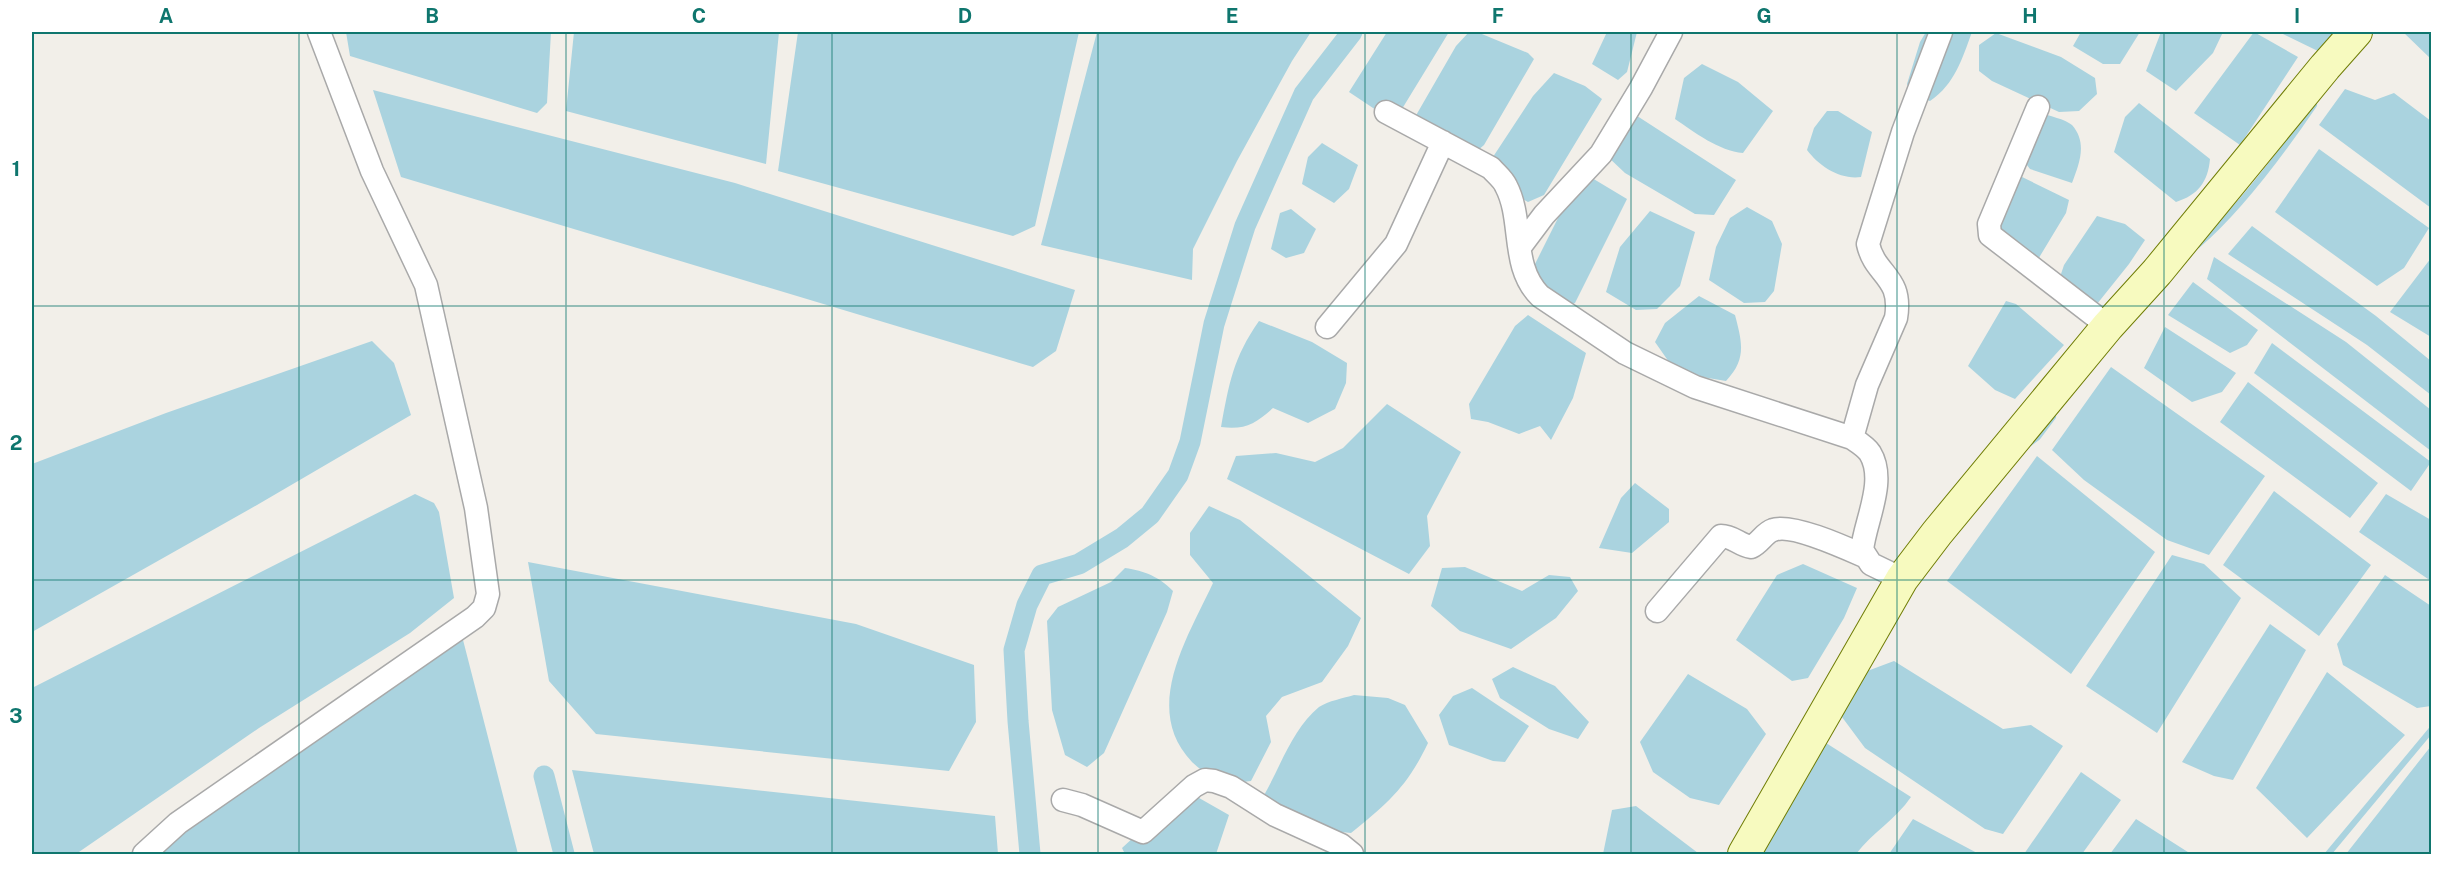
<svg xmlns="http://www.w3.org/2000/svg" width="2463" height="886" font-family="'Public Sans',sans-serif">
<rect width="100%" height="100%" fill="#f2efe9"/>
<path fill="#aad3df" d="M346 32H551L547 103 537 113 350 56Z
M574 32H779L766 164 566 111Z
M798 32H1079L1035 226 1013 236 778 171Z
M1097 32H1311L1292 61 1237 161 1193 249 1192 280 1041 245Z
M1387 32H1449L1394 122 1349 92Z
M1469 32H1477L1528 53 1534 59 1484 145 1470 157 1445 149 1425 146 1407 131 1456 46Z
M1607 32H1637L1627 72 1618 80 1592 64Z
M1926 32H1972C1962 59 1955 84 1930 101L1911 93 1907 84 1920 42Z
M2081 32H2140L2120 64H2103L2073 46Z
M2161 32H2223L2213 53 2176 91 2146 71Z
M2254 32 2298 57 2240 145 2194 113Z
M2279 32H2337L2322 53Z
M2403 32H2431V59Z
M1996 33 2061 57 2095 78 2097 94 2079 111 2059 112 1992 81 1979 71V45Z
M1702 64 1738 82 1773 111 1743 153C1719 151 1694 132 1675 119L1684 78Z
M1554 73 1585 86 1602 99 1544 195 1528 202 1502 187 1487 166 1533 96Z
M2345 89 2375 100 2394 93 2431 121V208L2319 125Z
M373 90 735 183 1075 290 1056 351 1033 367 401 177Z
M2139 103 2210 159C2208 182 2198 195 2176 202L2114 152 2125 117Z
M1827 111H1838L1872 132 1861 177C1840 180 1819 166 1807 150L1814 128Z
M1631 112 1736 180 1714 215 1695 214 1625 173 1607 156Z
M2041 113C2049 116 2065 119 2072 125 2088 143 2079 164 2072 183L2030 169 2016 151Z
M1322 143 1358 165 1349 189 1334 203 1302 184 1308 157Z
M2319 149 2429 228 2404 268 2377 286 2275 212Z
M2020 176 2069 200 2066 213 2037 261 1983 227Z
M1592 178 1627 199 1575 303 1561 307 1530 274 1564 206Z
M1747 207 1772 221 1782 244 1774 291 1765 302 1744 303 1709 280 1716 247 1730 218Z
M1291 209 1316 229 1304 253 1286 258 1271 249 1280 213Z
M1650 211 1695 232 1680 286 1657 309 1636 310 1606 292 1620 247Z
M2097 216 2125 224 2145 240 2129 264 2097 304 2059 280 2064 265Z
M2252 226 2376 316 2431 361V395L2367 345 2228 254Z
M2214 257 2346 342 2431 410V451L2207 279Z
M2431 258H2432L2431 337 2390 312Z
M2193 282 2258 330 2247 345 2230 353 2168 315Z
M1699 296 1735 315C1742 342 1747 359 1726 381L1702 377 1669 362 1655 342 1665 323Z
M2006 301 2016 304 2064 345 2015 399 1995 390 1968 366Z
M1528 315 1586 353 1573 398 1551 440 1540 426 1519 434 1488 422 1471 419 1469 404 1515 326Z
M1259 321 1312 342 1347 363 1346 383 1335 409 1308 423 1273 408C1255 424 1245 430 1221 427 1229 384 1233 358 1259 321Z
M2165 327 2236 373 2222 392 2192 402 2144 368Z
M372 341 394 363 411 415 257 505 32 632V464L166 413Z
M2272 343 2431 462 2411 491 2254 373Z
M2111 367 2265 476 2209 555 2167 540 2084 480 2052 450Z
M2248 382 2378 483 2350 518 2220 422Z
M1387 404 1461 452 1427 516 1430 546 1409 574 1227 479 1236 456 1276 453 1315 462 1343 448Z
M2037 456 2155 552 2071 674 1947 581Z
M1635 483 1669 509V522L1632 553 1599 548 1621 498Z
M2274 491 2371 565 2319 636 2223 565Z
M415 494 434 503 439 512 454 598 410 633 259 728 76 854H32V688Z
M2386 494 2431 520V581L2359 532Z
M1209 506 1240 520 1361 618 1348 646 1322 682 1282 697 1266 716 1271 742 1251 781C1229 785 1208 778 1192 762 1141 709 1188 637 1213 583L1190 555V533Z
M2172 555 2204 564 2241 598 2157 733 2086 686Z
M528 562 856 624 974 665 976 722 949 771 596 734 549 681Z
M1803 564 1857 588 1844 618 1808 678 1792 681 1736 640 1777 575Z
M1465 567 1522 591 1549 575 1570 577 1578 591 1556 618 1511 649 1460 631 1431 606 1442 568Z
M1125 568C1145 571 1158 576 1173 591L1167 612 1104 753 1087 767 1065 755 1052 710 1047 621 1058 607 1111 582Z
M2385 575 2431 606V706L2417 708 2343 665 2337 644Z
M2270 624 2306 650 2233 780 2214 776 2182 762Z
M462 636 518 854H162L172 836Z
M1894 661 2003 729 2031 725 2063 746 2003 834 1985 829 1865 748 1839 713 1854 676Z
M1513 667 1555 686 1589 722 1578 739 1549 729 1500 698 1492 679Z
M2327 672 2405 735 2307 838 2256 788Z
M1688 674 1747 709 1766 734 1719 805 1690 798 1653 772 1640 742Z
M1472 688 1529 726 1505 762 1493 761 1449 745 1439 715 1453 696Z
M1354 695 1388 698 1405 705 1428 743C1407 787 1388 803 1351 833L1312 829 1263 797C1280 768 1292 729 1319 707 1328 701 1344 698 1354 695Z
M1815 736 1911 797C1896 819 1872 833 1856 854H1751Z
M2431 746V854H2346Z
M572 770 995 816 998 854H594Z
M2081 772 2121 800 2082 854H2024Z
M1185 790 1229 815 1216 854H1125L1122 848Z
M1636 806 1698 853 1697 854H1603L1612 810Z
M1913 819 1979 854H1889Z
M2136 819 2191 854H2110Z"/>
<g fill="none" stroke-linecap="round" stroke-linejoin="round">
<path stroke="#aad3df" stroke-width="6" d="M2198 245C2241 208 2282 152 2314 105
M2030 443 2038 437 2053 417
M2328 854 2432 729"/>
<path stroke="#aad3df" stroke-width="21" d="M544 776 564 854
M1030 854 1018 721 1014 650 1027 605 1042 575 1079 564 1122 538 1150 515 1178 475 1190 442 1214 324 1245 226 1304 94 1352 32"/>
<g stroke="#a9a9a9" stroke-width="25">
<path id="street" d="M2038 107 1989 224 1990 235 2108 326
M1386 112 1491 168C1496 174 1503 179 1506 186 1524 220 1510 266 1540 296L1625 353 1695 387 1852 438C1858 442 1866 447 1870 453 1887 481 1865 521 1862 550L1871 564 1902 579
M1520 247 1544 215 1601 154 1641 88 1671 32
M1327 327 1396 244 1443 142
M1852 438 1867 385 1896 318C1903 276 1875 276 1868 244L1903 132 1941 32
M1657 611 1721 536C1733 536 1739 545 1751 547 1760 543 1764 533 1773 530 1791 523 1846 548 1864 556
M1063 800 1082 805 1143 832 1194 786 1205 780 1214 781 1231 787 1275 815 1341 845 1352 854
M144 854 178 823 475 617 484 608 488 594 476 508 426 285 372 171 319 32"/>
</g>
<g stroke="#707d05" stroke-width="34">
<path id="secondary" d="M1744 854 1902 579 1937 533 2108 326 2157 272 2325 67 2356 32"/>
</g>
<use href="#street" stroke="#fff" stroke-width="22"/>
<use href="#secondary" stroke="#f7fabf" stroke-width="32"/>
</g>
<path fill="none" stroke="#0f766e" stroke-width="1.5" stroke-opacity="0.55" d="M299 32V854M566 32V854M832 32V854M1098 32V854M1365 32V854M1631 32V854M1897 32V854M2164 32V854M32 306H2432M32 580H2432"/>
<rect width="2463" height="886" fill="none" stroke="#ffffff" stroke-width="66"/>
<rect x="33" y="33" width="2397" height="820" fill="none" stroke="#0f766e" stroke-width="2"/>
<g font-size="20" text-anchor="middle" font-weight="bold" fill="#0f766e">
<text x="166" y="23">A</text>
<text x="432" y="23">B</text>
<text x="699" y="23">C</text>
<text x="965" y="23">D</text>
<text x="1232" y="23">E</text>
<text x="1498" y="23">F</text>
<text x="1764" y="23">G</text>
<text x="2030" y="23">H</text>
<text x="2297" y="23">I</text>
<text x="16" y="176">1</text>
<text x="16" y="450">2</text>
<text x="16" y="723">3</text>
</g>
</svg>
